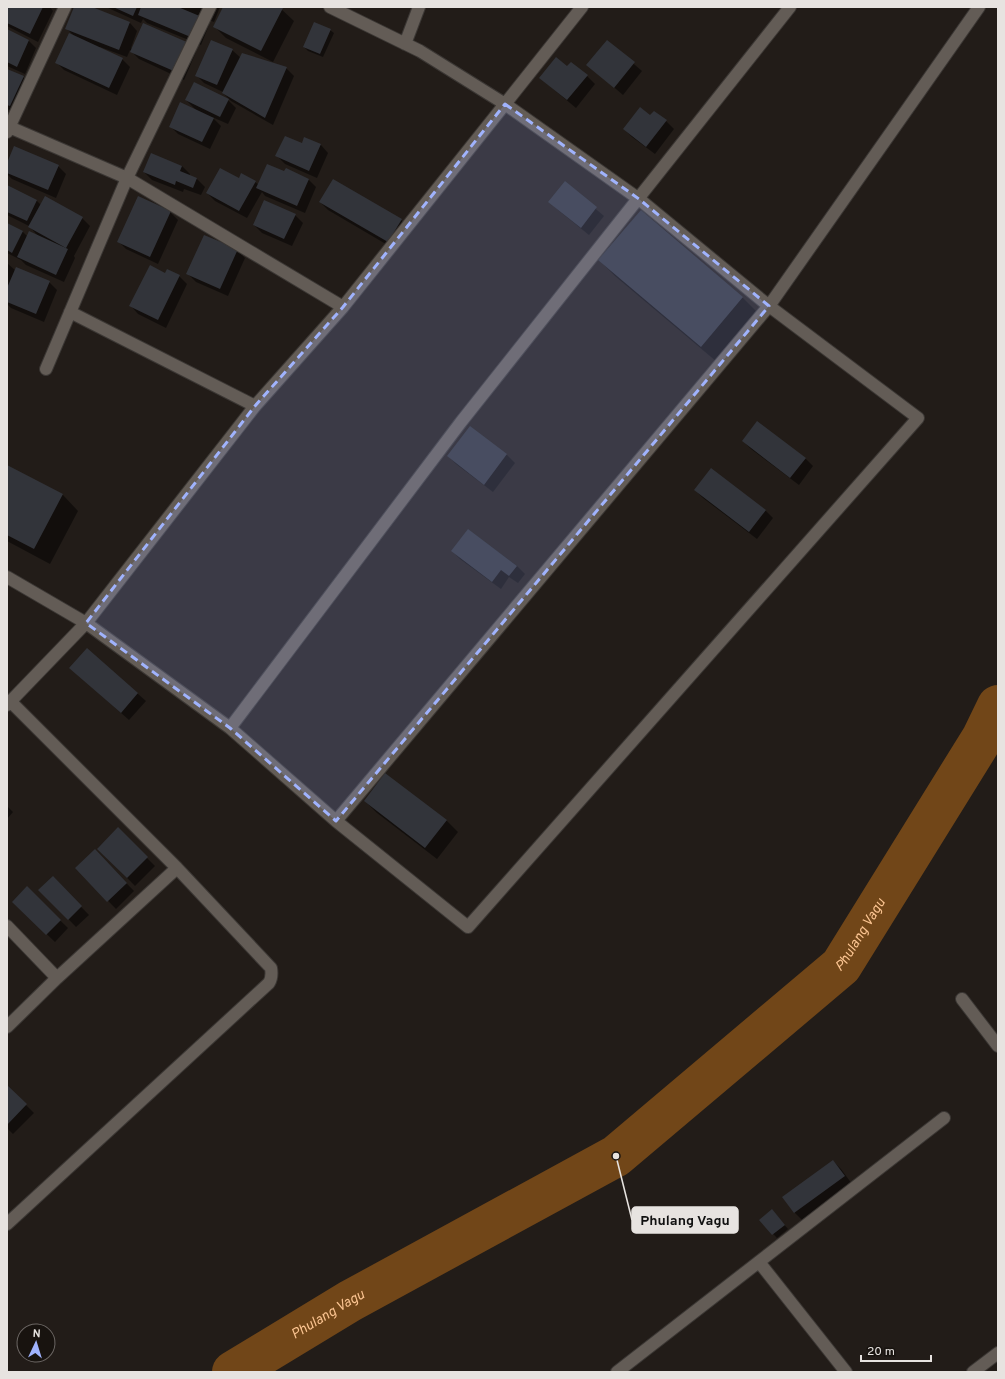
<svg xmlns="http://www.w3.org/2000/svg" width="1005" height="1379" font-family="Overpass,sans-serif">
<rect width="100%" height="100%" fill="#221c18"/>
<path fill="#0007" d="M7 7H50L53 11 38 42 7 26Z
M75 7H89L130 23 137 31 131 48 132 49 188 44 196 52 184 80 139 59 130 50 127 57 100 47 99 48 122 59 130 67 117 95 64 70 56 62 74 36 66 28Z
M106 7H220L214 22 201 17 209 25 201 45 147 23 143 19 141 23Z
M224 7H279L294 21 273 62 226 38 214 26Z
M7 30 28 40 36 48 25 74 7 66Z
M330 30 334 33 323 57 308 51 304 47Z
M607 41 642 71 623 95 588 65Z
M232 50 241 58 286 68 294 76 273 125 231 101 223 93V92L204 83 196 75Z
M567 68 587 76 595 84 576 108 540 78Z
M7 70 23 77 31 85 18 114 7 109Z
M194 83 228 100 236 108 228 124 212 117 221 126 210 149 178 134 170 126 196 110 186 100Z
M651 117 666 121 674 129 655 154 632 137 624 129Z
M305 138 321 145 328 153 317 178 285 164 277 156 302 145Z
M7 165 58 166 66 174 56 198 12 179 7 174Z
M182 166 190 174 189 176 197 179 205 187 201 195 184 189 183 192 152 180 144 172Z
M284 173 308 179 316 187 305 213 265 196 262 192 247 218 215 201 207 193 239 179 255 182 259 185Z
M565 183 604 216 589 235 558 210 550 202Z
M7 186 37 201 41 205 82 218 90 226 74 256 75 258 64 282 26 265 21 260 7 253V224L23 232 28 237 38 236 29 226 7 215Z
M139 198 170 212 178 220 158 264 126 249 118 241Z
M320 202 401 220 409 227 396 250 328 210Z
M641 212 743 298 758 313 717 362 615 276 599 260Z
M295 215 303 223 292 246 262 233 254 225Z
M237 250 245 258 228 296 196 282 188 274Z
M7 263 16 271 49 282 57 290 44 322 11 308 7 304Z
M166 274 179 276 187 284 166 328 138 314 131 306Z
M470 428 507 455 515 463 493 492 456 464 448 456Z
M743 441 805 458 813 466 799 485 751 449Z
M7 466 63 495 78 511 50 564 7 541Z
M695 490 765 510 773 518 757 539 703 498Z
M468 530 517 566 525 574 518 583 509 577 501 589 460 559 452 551Z
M87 649 146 701 129 720 78 675Z
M365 801 446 820 458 832 437 859 377 813Z
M7 806 13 812 7 819Z
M118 829 155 866 135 886 98 848Z
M95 851 134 891 116 909 76 868Z
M53 878 89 915 76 927 40 890Z
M27 888 68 928 55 942 13 902Z
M7 1086 34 1113 13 1134 7 1128Z
M833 1161 841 1169 852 1184 802 1220 794 1212Z
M775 1214 788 1229 777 1238 760 1220Z"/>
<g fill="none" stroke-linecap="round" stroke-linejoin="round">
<path stroke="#714618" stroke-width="42" id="s1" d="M233 1372 350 1301 616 1156 841 966 983 737 998 706"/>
</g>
<path fill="#32343a" d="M7 7H43L30 34 7 23Z
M74 7H92L130 22 119 50 65 29Z
M113 7H137L133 16Z
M141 7H178L202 17 193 38 138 15Z
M223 7H282L283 8 261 51 213 27Z
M314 22 331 29 320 54 303 47Z
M143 23 189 43 176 72 130 52Z
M7 29 29 40 17 67 7 62Z
M69 33 123 58 109 88 55 63Z
M211 40 233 49 217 85 195 76Z
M607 40 635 62 614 88 586 65Z
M242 53 287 67 265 118 222 93Z
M556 57 567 66 571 62 588 75 567 100 539 78Z
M7 69 24 76 10 106 7 105Z
M194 82 229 99 220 117 185 100Z
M180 102 214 118 202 142 169 127Z
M640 107 650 115 654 111 667 120 646 147 623 129Z
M285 136 302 143 304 137 321 144 309 171 275 156Z
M14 146 59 165 48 190 7 173V163Z
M151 153 182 166 180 171 197 178 193 188 176 181 175 185 143 172Z
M267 164 284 171 286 168 309 179 297 206 256 188Z
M220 168 239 178 241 173 256 181 239 211 206 193Z
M333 179 402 219 388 242 319 202Z
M565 181 597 207 581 228 548 202Z
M7 185 37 200 27 221 7 212Z
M45 196 83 217 66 248 28 227Z
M138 196 171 211 150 257 117 242Z
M264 200 296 214 284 239 253 225Z
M641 210 743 297 701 347 598 260Z
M7 223 23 231 12 253 7 250Z
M29 231 68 249 56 275 17 257Z
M204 235 238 249 220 289 186 274Z
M150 265 165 273 167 269 180 275 158 320 129 306Z
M16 267 50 281 36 314 7 302V288Z
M757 421 806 458 790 478 742 441Z
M470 426 507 454 484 485 447 456Z
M7 465 63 494 34 549 7 535Z
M711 468 766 510 749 532 694 490Z
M468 529 517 566 509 576 501 570 492 582 451 551Z
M87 648 138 693 121 713 69 668Z
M385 773 447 820 425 848 364 801Z
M118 827 148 857 127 878 97 849Z
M95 849 127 883 107 902 75 868Z
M53 876 82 906 68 920 38 890Z
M27 886 61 920 46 935 12 902Z
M7 1085 27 1104 7 1125Z
M833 1160 845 1176 794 1213 782 1197Z
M772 1209 785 1225 772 1235 759 1220Z"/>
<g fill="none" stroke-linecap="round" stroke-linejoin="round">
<g stroke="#3b3734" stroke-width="14">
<path id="minor" d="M330 7 420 51 505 104 582 7
M405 44 419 7
M7 126 127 178 343 307
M7 132 65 7
M70 312 255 406
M46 369 127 178 210 7
M7 577 86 623 7 705
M230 728 461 422 790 7
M336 821 468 927 918 418 769 306 639 199 505 104 343 307 255 406 86 623 230 728 336 821 769 306 979 7
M7 926 57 978
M962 999 998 1046
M7 1027 57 978 177 868
M7 1224 269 983C272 978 272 974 271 968L177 868 10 701
M759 1262 846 1372
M617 1372 944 1118
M973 1372 998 1353"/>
</g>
<use href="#minor" stroke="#635c56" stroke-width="12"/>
</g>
<path fill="#a0b3fd" fill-opacity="0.2" stroke="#a0b3fd" stroke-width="3" stroke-dasharray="8 5" stroke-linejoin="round" d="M505 104 639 199 769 306 336 821 230 728 86 623 255 406 343 307Z"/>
<g text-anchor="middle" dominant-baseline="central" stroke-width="3.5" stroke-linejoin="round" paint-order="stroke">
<g font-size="14" font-style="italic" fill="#fbc491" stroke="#18130f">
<text stroke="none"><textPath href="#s1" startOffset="771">Phulang Vagu</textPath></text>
<text stroke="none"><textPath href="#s1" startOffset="111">Phulang Vagu</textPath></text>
</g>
</g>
<path fill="none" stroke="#e7e3e0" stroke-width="1.5" d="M616 1156L632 1220"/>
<circle fill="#e7e3e0" stroke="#18130f" stroke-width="1.5" cx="616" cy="1156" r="4"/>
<rect fill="#e7e3e0" stroke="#e7e3e0" stroke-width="1.5" x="632" y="1207" width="106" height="26" rx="4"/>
<g font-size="14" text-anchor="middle" font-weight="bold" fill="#111">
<text x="685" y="1225">Phulang Vagu</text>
</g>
<rect width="1005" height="1379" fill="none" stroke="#e7e3e0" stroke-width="16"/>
<g transform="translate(36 1343) rotate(4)"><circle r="19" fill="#18130f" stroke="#6b6663"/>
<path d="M0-3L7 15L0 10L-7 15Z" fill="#a0b3fd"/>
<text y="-6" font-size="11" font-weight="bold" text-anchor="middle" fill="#e7e3e0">N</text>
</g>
<path d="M861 1355v6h70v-6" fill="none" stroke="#e7e3e0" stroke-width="2"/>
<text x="867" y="1355" font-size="12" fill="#e7e3e0" stroke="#18130f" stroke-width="3" paint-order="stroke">20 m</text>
</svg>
